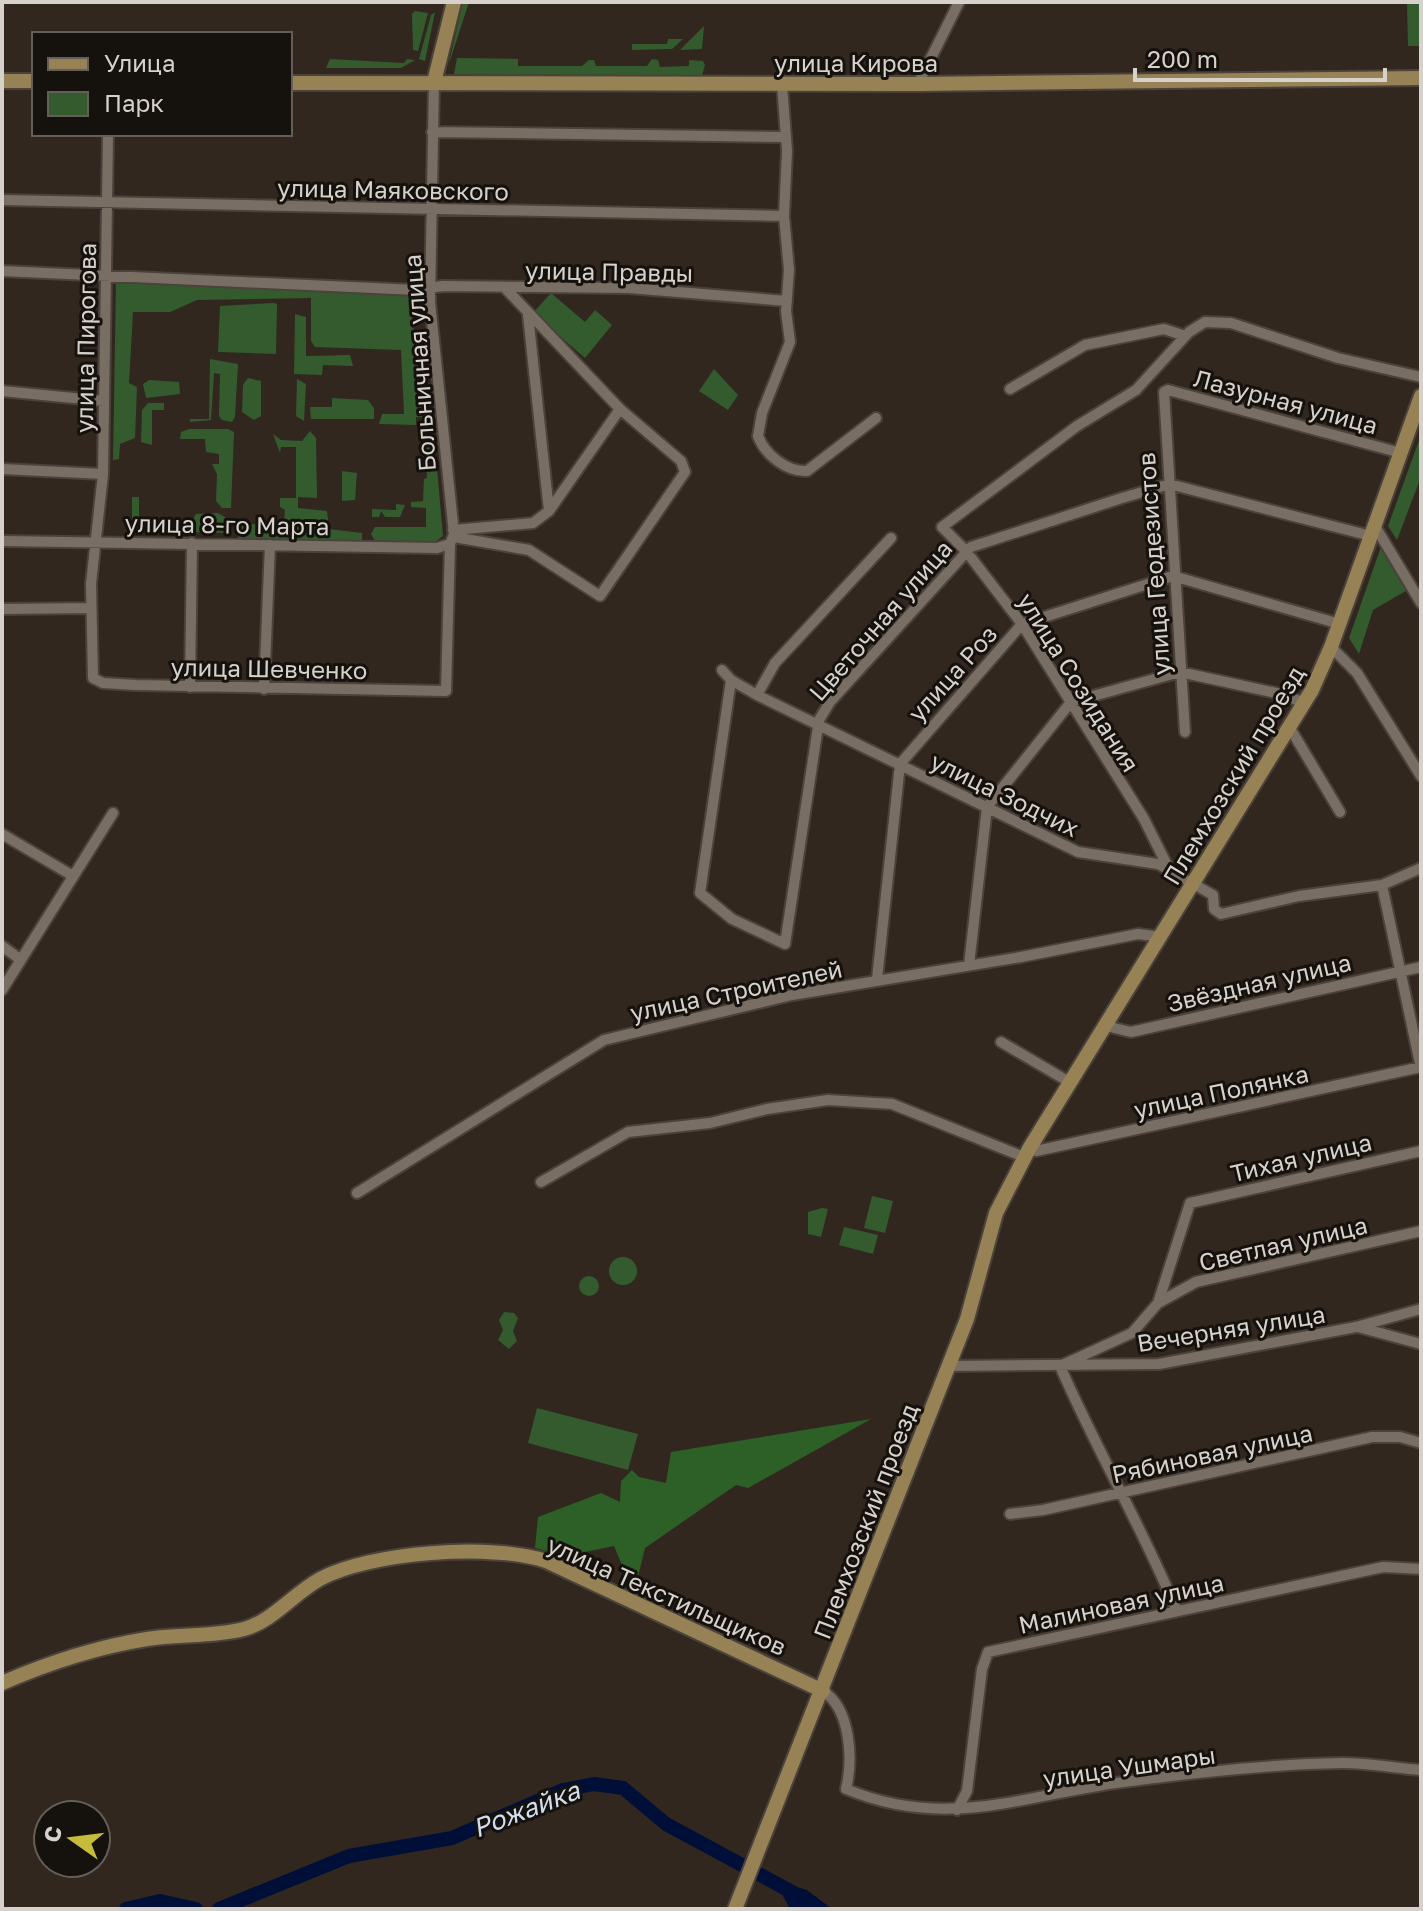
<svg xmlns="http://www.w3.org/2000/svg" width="1423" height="1911" font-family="'Golos Text',sans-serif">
<rect width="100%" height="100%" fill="#31271f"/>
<path fill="#335b2e" d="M463 2H469L448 67Z
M1407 2H1421V46H1408Z
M415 11 428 13 418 51 413 50 412 14Z
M435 12 425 61 419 59 431 15Z
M704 26 702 49 680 50Z
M668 39H683L672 49 632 50V44H667Z
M457 58 518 59V66H582L589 60H594L596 66H647L652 59 658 60 660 67 689 66V60L703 61 705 65 701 79 454 74Z
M330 59 404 63 407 59 415 60 401 68H326Z
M116 281 409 295 425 417H416V425L379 424 382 414H404L401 350 315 347 311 341V298L197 300 170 312H133L129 383 137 387 135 438 120 444 119 459 113 460Z
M551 293 585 322 595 310 612 325 585 358 533 313Z
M274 303 277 304 276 354 218 352 220 306Z
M295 314 306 317V356L350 355 353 366 323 365 322 375 294 374Z
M210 359 238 364 235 417 232 422 222 420 219 416 220 374 214 373 211 420 190 422V419H209Z
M714 369 738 395 728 410 699 391Z
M248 378 261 381V416L254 420 242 412 243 385Z
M297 379 306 384 304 421 296 416Z
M149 380 179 382 180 394 146 398 143 384Z
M332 398 368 400 374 408V419H311L310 407H332Z
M148 403H164V410H152V445L141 442 142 410Z
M189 429H228L234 432 231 508H222L216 501 217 474 212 464H219V454L206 452 205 439H180L181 432Z
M310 431 316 438 317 498 298 497V508L327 511 329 529 362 533V541L238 538 240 526 284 520 285 510 280 507V498H296V447H281L280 453 273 434 281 440 302 441Z
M423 434H434L443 536 436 541H375L371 534 375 527H426V508L411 507V502L423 501 424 479 427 478 426 460 422 456Z
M1421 435V477L1397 540 1388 526Z
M342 471 357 473 355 500 342 501Z
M132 497H139V519L191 523 196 514 218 513 228 519 230 533 132 531Z
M396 504 405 505 400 517H385L381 511 379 517H372V509L396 510Z
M1383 541 1411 588 1373 610 1359 654 1349 638Z
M872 1196 893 1201 885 1233 864 1228Z
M822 1208 828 1209 821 1237 808 1234V1212Z
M844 1227 878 1235 873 1254 839 1245Z
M609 1271a14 14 0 1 1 28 0a14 14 0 1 1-28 0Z
M579 1286a10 10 0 1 1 20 0a10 10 0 1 1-20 0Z
M504 1312 514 1313 518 1318 513 1331 517 1341 509 1349 498 1340 503 1330 499 1320Z
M537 1408 638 1434 628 1470 528 1443Z"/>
<path fill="#2d6026" d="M871 1419 748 1488 736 1485 645 1548 634 1593 614 1546 566 1556 535 1548 538 1517 601 1493 620 1502 621 1481 632 1470 639 1477 666 1483 671 1452Z"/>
<path fill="#000f38" d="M787 1884 807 1890 832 1909H790L783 1896Z"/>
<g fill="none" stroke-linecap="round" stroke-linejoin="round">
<path stroke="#000f38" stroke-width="14" d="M126 1909 160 1901 196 1909
M219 1909 349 1856 452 1838 563 1790 594 1784 623 1788 666 1824 792 1892 809 1909"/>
<g stroke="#4a423b" stroke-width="14">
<path id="street" d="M782 84 787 151 784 216 789 270 786 311 790 342 762 413 758 436C765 455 787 472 807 471L876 418
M918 84 959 2
M432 132 786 137
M108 134 103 474 91 584 93 678 103 683 136 685 446 691 450 544 454 534 430 302 434 82
M2 200 784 216
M2 271 416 290 443 286 629 288 787 301
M1010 389 1085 345 1164 329 1185 336
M2 391 104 401
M2 469 103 474
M549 511 620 409
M1375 526 1421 603
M453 530 533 523 549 511 528 315
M454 537 529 550 600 596 685 472 681 461 620 409 506 289
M2 541 437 548 450 544
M2 609 91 608
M1331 647 1357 673 1421 776
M722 670 731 680 757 695 1078 852 1158 864 1213 895 1214 909 1221 914 1299 896 1382 885 1421 868
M731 680 700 893 732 919 785 944 819 720 830 702 971 547 1122 498 1163 486H1177L1371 536
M190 687 192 543
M264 689 270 545
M757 695 775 663 891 538
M1290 728 1340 812
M1185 732 1164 392 1168 390 1401 453
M2 834 73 876
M1169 869 1144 819 1022 624 966 551 942 527 1077 426 1136 390 1189 332 1205 322 1231 323 1338 358 1421 377
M1382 885 1421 1068
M2 946 21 960
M969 965 987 807 1071 702 1180 672 1281 694 1305 703
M877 979 900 764 1022 624 1173 576 1340 624
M2 990 113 813
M1106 1026 1131 1032 1421 967
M1001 1042 1071 1083
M1029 1149 1036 1151 1421 1067
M541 1182 628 1132 710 1123 767 1109 828 1100 892 1104 1024 1157
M357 1193 604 1040 792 995 1021 957 1138 934 1162 937
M1158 1303 1196 1282 1421 1231
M1358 1327 1421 1344
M949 1366 1159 1364 1356 1327 1421 1309
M1010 1514 1043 1510 1372 1437H1400L1421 1443
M1177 1611C1142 1527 1096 1449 1060 1366L1132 1333 1158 1303 1190 1203 1421 1151
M823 1691C851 1709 853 1760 846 1789 949 1832 1028 1793 1131 1781 1200 1772 1273 1764 1342 1763 1368 1763 1395 1768 1421 1770
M957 1810 967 1791 982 1669 988 1652 1383 1567 1421 1569"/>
</g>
<g stroke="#4a423b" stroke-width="18">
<path id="secondary" d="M2 81H34
M434 82 454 2
M290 83 918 84 1421 78
M2 1683C48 1663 97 1647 147 1639 178 1634 213 1637 244 1629 273 1621 293 1594 320 1579 370 1552 491 1543 546 1561L823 1691
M735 1909 967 1319 996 1213 1029 1149 1312 690 1331 647 1421 396"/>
</g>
<use href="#street" stroke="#796e64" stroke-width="10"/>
<use href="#secondary" stroke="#968254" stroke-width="14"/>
</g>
<g text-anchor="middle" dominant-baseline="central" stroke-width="6" stroke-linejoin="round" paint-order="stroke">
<g font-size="24" fill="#d7d1cb" stroke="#15110d">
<text x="856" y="62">улица Кирова</text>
<text transform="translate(393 189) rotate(1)">улица Маяковского</text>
<text transform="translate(609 271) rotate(1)">улица Правды</text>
<text transform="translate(85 338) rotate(-89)">улица Пирогова</text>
<text transform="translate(419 363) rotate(-94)">Больничная улица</text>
<text transform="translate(1286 401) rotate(15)">Лазурная улица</text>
<text transform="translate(227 524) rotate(1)">улица 8-го Марта</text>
<text transform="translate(1153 564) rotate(-94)">улица Геодезистов</text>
<text transform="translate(880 620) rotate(-49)">Цветочная улица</text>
<text transform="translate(269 668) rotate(1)">улица Шевченко</text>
<text transform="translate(952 673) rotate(-48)">улица Роз</text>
<text transform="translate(1079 682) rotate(58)">улица Созидания</text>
<text transform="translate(1233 775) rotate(-59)">Племхозский проезд</text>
<text transform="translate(1005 794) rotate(26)">улица Зодчих</text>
<text transform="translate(1259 982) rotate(-13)">Звёздная улица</text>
<text transform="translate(736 990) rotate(-12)">улица Строителей</text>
<text transform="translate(1221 1091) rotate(-12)">улица Полянка</text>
<text transform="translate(1301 1157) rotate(-13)">Тихая улица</text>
<text transform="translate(1283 1243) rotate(-13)">Светлая улица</text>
<text transform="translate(1231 1328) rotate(-9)">Вечерняя улица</text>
<text transform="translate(1212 1453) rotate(-12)">Рябиновая улица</text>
<text transform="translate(865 1521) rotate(-69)">Племхозский проезд</text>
<text transform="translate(667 1595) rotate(24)">улица Текстильщиков</text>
<text transform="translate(1121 1603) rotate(-12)">Малиновая улица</text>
<text transform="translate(1129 1766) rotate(-8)">улица Ушмары</text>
</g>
<g font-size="26" font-style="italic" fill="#d2ddee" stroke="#15110d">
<text transform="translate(526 1809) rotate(-21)">Рожайка</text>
</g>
</g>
<rect width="1423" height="1911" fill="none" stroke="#d7d1cb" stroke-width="8"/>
<rect x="32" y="32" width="260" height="104" fill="#15110d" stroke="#635e59" stroke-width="2"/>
<rect x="48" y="58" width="40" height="12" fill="#968254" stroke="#635e59" stroke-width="2"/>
<text x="104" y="72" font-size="24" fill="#d7d1cb">Улица</text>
<rect x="48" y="92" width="40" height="24" fill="#335b2e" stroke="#635e59" stroke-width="2"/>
<text x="104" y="112" font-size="24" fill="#d7d1cb">Парк</text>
<g transform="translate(72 1839) rotate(284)"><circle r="38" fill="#15110d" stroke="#635e59" stroke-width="2"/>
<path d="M0-6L14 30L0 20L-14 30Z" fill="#c6bc3c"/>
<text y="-12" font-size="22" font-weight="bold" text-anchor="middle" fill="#d7d1cb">С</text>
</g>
<path d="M1135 68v12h250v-12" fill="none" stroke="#d7d1cb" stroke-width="4"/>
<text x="1147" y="68" font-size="24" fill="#d7d1cb" stroke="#15110d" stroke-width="6" paint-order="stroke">200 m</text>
</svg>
